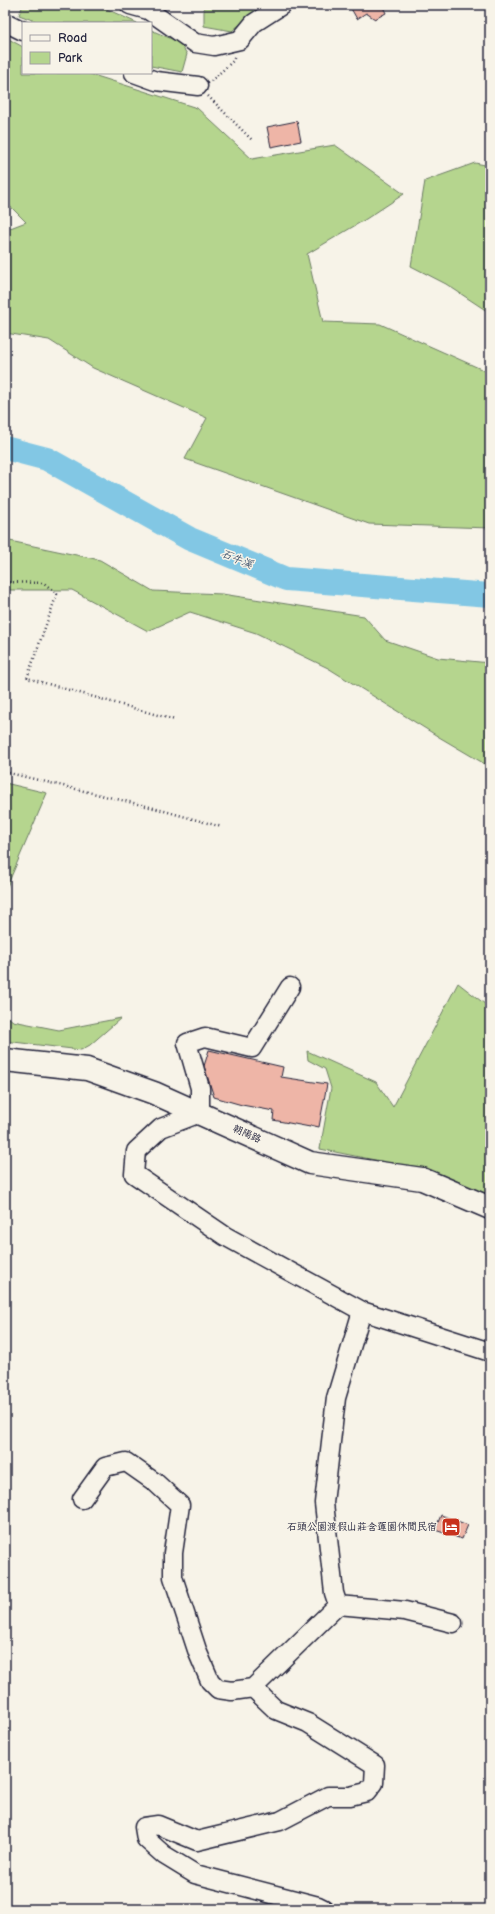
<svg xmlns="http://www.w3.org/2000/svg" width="495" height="1914" font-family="'Balsamiq Sans','LXGW WenKai TC',sans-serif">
<rect width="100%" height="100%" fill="#f7f3e8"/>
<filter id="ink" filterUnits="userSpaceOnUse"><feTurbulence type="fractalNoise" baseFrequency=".025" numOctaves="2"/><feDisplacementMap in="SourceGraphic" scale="8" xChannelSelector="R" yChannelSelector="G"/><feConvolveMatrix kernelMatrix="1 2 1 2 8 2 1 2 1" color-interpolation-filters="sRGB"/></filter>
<g filter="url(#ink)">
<path fill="#b5d58e" stroke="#6c7c64" d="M23 5H98L137 23H40L19 15Z
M204 5H263L232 31 204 26Z
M151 30 179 42 187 54 182 72 151 66Z
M5 37 23 47V73H87L197 108 252 159 335 145 404 194 366 219 307 254 323 322 380 324 490 373V528L369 524 185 459 207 418 93 368 49 340 5 333V230L26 222 5 201Z
M475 163 490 166V313L446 284 411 266 425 181Z
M5 540 100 560 153 591 222 594 364 616 385 640 438 658 490 663V767L439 737 328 668 256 633 190 612 148 631 72 590H5Z
M5 783 47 793 5 891Z
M458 983 490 1008V1195L400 1165 320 1149 331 1088 325 1069 308 1060 307 1051 376 1082 393 1107Z
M5 1015 13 1021 59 1030 121 1018 90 1045 81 1050 5 1041Z"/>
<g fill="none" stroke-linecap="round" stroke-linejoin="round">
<path stroke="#82c7e4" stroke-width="24" d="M5 448 47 459 190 539 286 579 490 595"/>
</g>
<path fill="#eeb5a7" stroke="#22223b" d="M349 5H382L386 13 375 19 366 13 357 19Z
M297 121 301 141 271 147 267 127Z
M209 1050 283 1067 281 1077 327 1084 319 1127 310 1125V1127L273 1120 274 1111 242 1105 214 1097 204 1066Z
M441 1515 468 1525 462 1539 435 1530Z"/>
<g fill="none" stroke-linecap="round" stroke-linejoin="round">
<g stroke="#22223b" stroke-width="21">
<path id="minor" d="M130 5 148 10 195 43 214 46 240 40 254 23 282 5
M5 22 23 31
M134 73 156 81 198 86
M290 987 252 1048 205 1037 187 1043 200 1088V1113L161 1128 136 1151 134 1174 225 1236 362 1311 490 1352
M82 1499 105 1467 126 1462 156 1483 180 1505 173 1553V1577L198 1653 210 1681 218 1689 232 1691 253 1688
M338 1605 405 1611 453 1623
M324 1909 318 1906 195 1874 164 1855 146 1839 144 1827 158 1825 197 1841 280 1821 328 1796H350L367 1792 374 1783 375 1765 308 1723 276 1710 253 1688 338 1605 334 1593 324 1503 336 1398 362 1311"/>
</g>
<g stroke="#22223b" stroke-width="25">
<path id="major" d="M5 1060 87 1069 154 1093 310 1163 422 1179 490 1208"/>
</g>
<path stroke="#22223b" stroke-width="2.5" stroke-dasharray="1 3" stroke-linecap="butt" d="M211 81 233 61 235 56
M208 96 252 140
M5 582 44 583 57 594 27 678 175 720
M5 772 150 807 222 827"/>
<use href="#minor" stroke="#f7f3e8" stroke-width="18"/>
<use href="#major" stroke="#f7f3e8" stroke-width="22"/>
</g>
</g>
<defs>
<g id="hotel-square" transform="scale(1)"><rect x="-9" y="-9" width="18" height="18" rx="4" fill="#c8321e" stroke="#f7f3e8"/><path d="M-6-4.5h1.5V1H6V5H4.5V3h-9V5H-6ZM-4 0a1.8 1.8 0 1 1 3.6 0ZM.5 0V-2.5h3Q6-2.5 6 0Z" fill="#fff"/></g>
</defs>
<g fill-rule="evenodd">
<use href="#hotel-square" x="451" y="1527"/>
</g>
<g text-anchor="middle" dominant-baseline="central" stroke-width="3" stroke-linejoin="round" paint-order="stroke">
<g font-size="10" fill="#22223b" stroke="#f7f3e8">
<text transform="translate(247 1134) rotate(24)">朝陽路</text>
</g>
<g font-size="10" fill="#22223b" stroke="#f7f3e8" text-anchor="end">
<text x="437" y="1527">石頭公園渡假山莊含蓮園休閒民宿</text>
</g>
<g font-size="11" font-style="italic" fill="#3f546e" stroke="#f7f3e8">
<text transform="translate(237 559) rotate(22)">石牛溪</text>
</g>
</g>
<rect width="495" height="1914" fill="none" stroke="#f7f3e8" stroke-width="20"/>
<rect x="10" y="10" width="475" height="1894" fill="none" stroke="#22223b" stroke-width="1.5" filter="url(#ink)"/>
<rect x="22" y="22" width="130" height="52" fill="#f7f3e8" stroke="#a29fa3"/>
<rect x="30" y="35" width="20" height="6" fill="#f7f3e8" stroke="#a29fa3"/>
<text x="58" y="42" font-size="12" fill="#22223b">Road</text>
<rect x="30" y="52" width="20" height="12" fill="#b5d58e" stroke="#a29fa3"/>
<text x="58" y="62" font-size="12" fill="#22223b">Park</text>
</svg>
